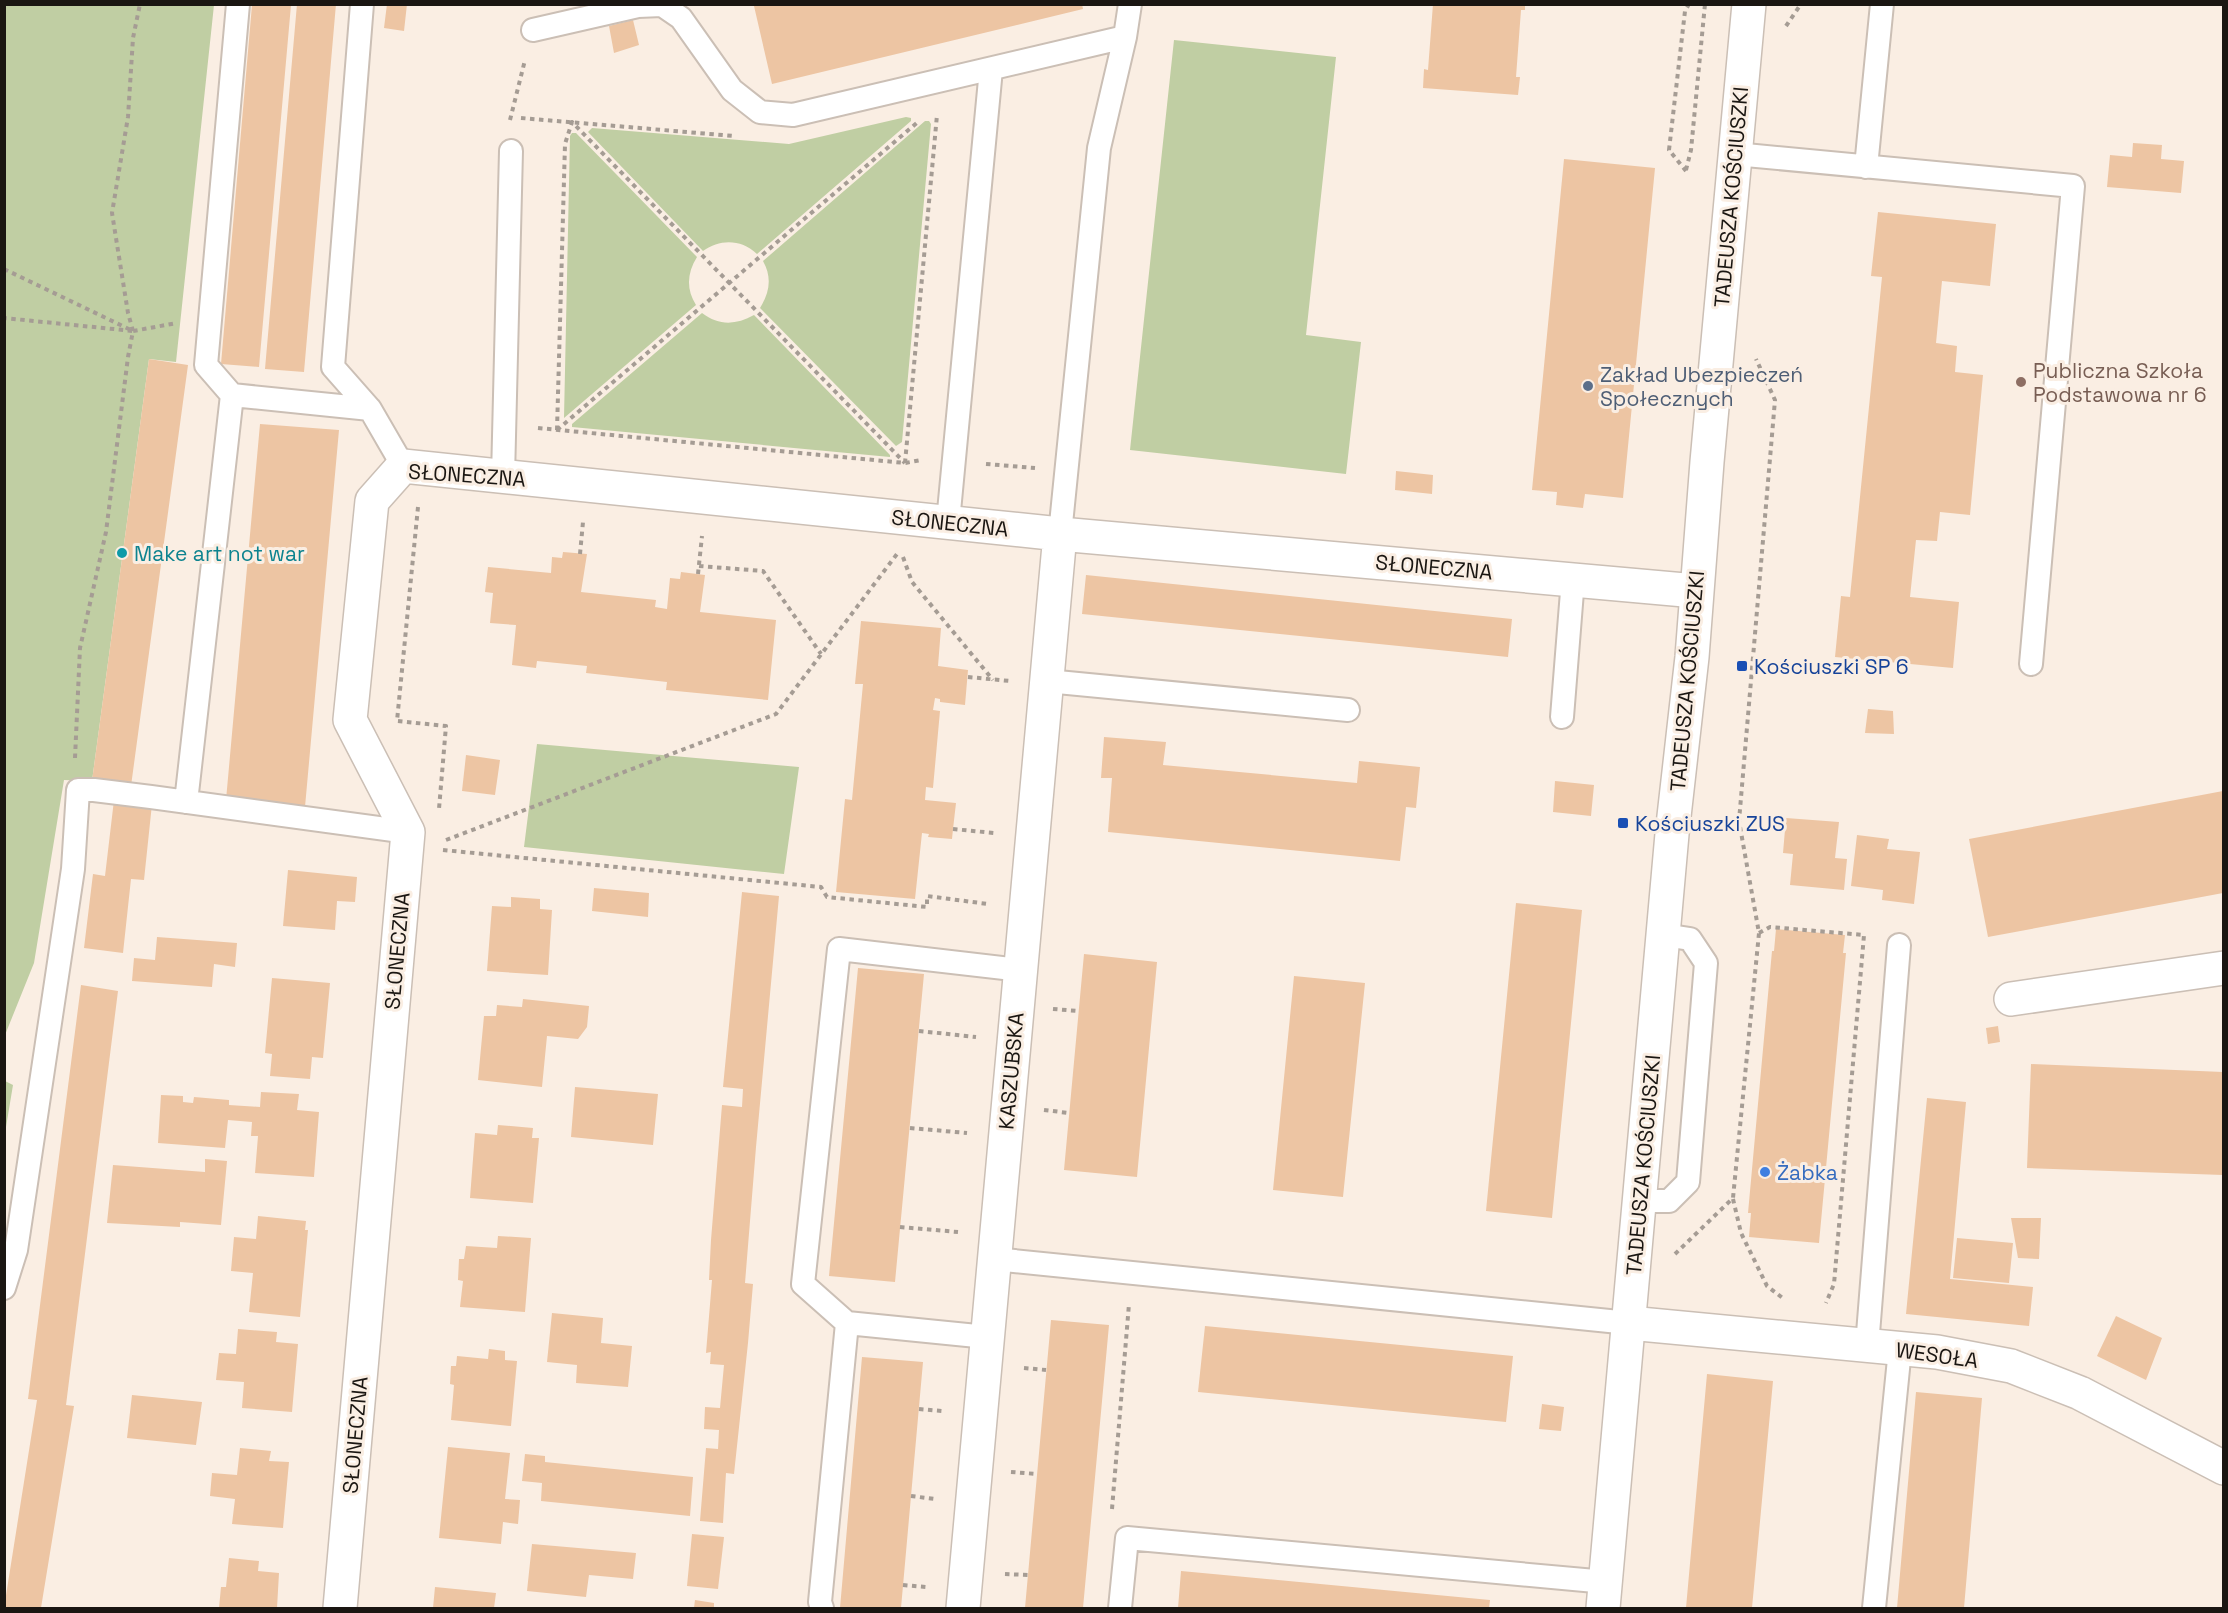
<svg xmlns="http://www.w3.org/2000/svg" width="2228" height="1613" font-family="'Space Grotesk',sans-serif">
<rect width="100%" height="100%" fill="#faeee3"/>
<path fill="#c0cea3" d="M5 5H214L176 362 149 359 92 781 64 780 34 963 5 1035Z
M1174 40 1336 57 1306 335 1361 342 1346 474 1130 450Z
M906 117 911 118V121L757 254C741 239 720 239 703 251L588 132 592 128 789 144Z
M925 121H929L931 124 902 442 896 446 760 308C770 292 772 277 763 261Z
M572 133H576L697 257C687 273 686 289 696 305L564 418 570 136Z
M702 313C719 326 736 325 754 315L890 455V457L572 427V424Z
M537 744 799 767 784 874 524 847Z
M5 1081 13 1085 5 1133Z"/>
<path fill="#edc5a3" d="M297 4H336L304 372 265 369Z
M387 4H407L404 31 384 28Z
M761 4H1082L1083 9 772 84 754 6Z
M1433 4H1525V10H1521L1516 77H1520L1518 95 1423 88 1424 69 1428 70Z
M252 5H291L259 367 221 364Z
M633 20 639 45 614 53 609 26Z
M2133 143 2162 145 2161 159 2184 161 2181 193 2107 187 2110 155 2132 157Z
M1564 159 1655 168 1623 498 1585 494 1583 508 1556 505 1557 492 1532 490Z
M1878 212 1996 224 1990 286 1942 281 1936 343 1957 346 1955 372 1983 375 1970 515 1940 512 1937 541 1916 540 1910 597 1959 602 1953 668 1835 657 1841 596 1850 597 1882 277 1871 276Z
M149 359 188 365 131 786 92 781Z
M260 424 339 430 305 807 226 800Z
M1396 471 1433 475 1432 494 1395 490Z
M563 552 587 554 581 592 656 600 655 607 667 609 670 578 680 579 681 572 705 575 700 612 776 620 768 700 666 690 667 682 586 673 587 666 537 661 536 668 512 665 516 625 490 623 493 593 485 592 488 567 551 573 552 557 562 558Z
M1086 575 1512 619 1508 657 1082 614Z
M861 621 941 628 938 666 968 670 965 705 940 702V699L935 698 933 710 940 711 933 788 926 787 925 800 956 803 953 829 952 839 928 837 929 834 922 833 915 899 836 892 845 799 852 800 863 684H855Z
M1868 709 1893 711 1894 734 1865 733Z
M1104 737 1166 742 1163 765 1357 783 1359 761 1420 767 1416 808 1406 807 1400 861 1108 832 1112 778H1101Z
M466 755 500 760 495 795 462 791Z
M1555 781 1594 785 1591 816 1553 812Z
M2223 791V893L1988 937 1969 839Z
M114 800 152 804 144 880 131 879 123 953 84 948 93 874 105 876Z
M1786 818 1839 822 1835 858 1847 859 1844 890 1790 885 1793 854 1783 853Z
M1857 835 1889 839 1887 849 1920 852 1914 904 1882 900 1883 890 1851 886Z
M288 870 357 877 355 902 337 901 335 930 283 926Z
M594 888 649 893 648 917 592 911Z
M742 892 779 896 756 1147 745 1283 753 1284 748 1343 734 1474 726 1473 723 1523 700 1521 706 1448 718 1449 719 1430 704 1429 705 1407 720 1408 724 1365 710 1364 711 1352 706 1353 712 1280H709L711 1240 722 1105 742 1107 743 1089 723 1087Z
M511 897 540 899V909L552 910 548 975 487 971 492 906 511 907Z
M1516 903 1582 910 1552 1218 1486 1211Z
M1776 929 1845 935 1843 953H1846L1819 1243 1749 1237 1751 1213H1748L1772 951H1774Z
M157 937 237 943 235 967 214 964 212 987 132 981 134 958 155 960Z
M1084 954 1157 962 1137 1177 1064 1170Z
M858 968 924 974 895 1282 829 1276Z
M1294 976 1365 983 1343 1197 1273 1190Z
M272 978 330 983 323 1058 312 1057 310 1079 270 1076 272 1054 265 1053Z
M81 985 118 991 66 1405 74 1406 41 1608H4L37 1400 28 1399Z
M523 999 589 1006 587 1027 578 1039 547 1036 542 1087 478 1080 484 1016H496L497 1005 522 1007Z
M1998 1026 2000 1042 1988 1044 1986 1028Z
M2031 1064 2223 1072V1175L2027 1168Z
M575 1087 658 1094 653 1145 571 1137Z
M261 1092 299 1094 297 1110 319 1112 314 1177 255 1173 258 1136H251L252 1122 228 1120 225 1148 158 1143 161 1095 183 1096V1102L193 1103 194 1097 229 1100V1105L260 1107Z
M1927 1098 1966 1102 1950 1279 2033 1287 2029 1326 1906 1314Z
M498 1125 533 1128 532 1138H539L533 1203 470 1198 475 1133 497 1135Z
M205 1159 227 1161 221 1225 180 1222V1227L107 1223 113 1165 205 1172Z
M258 1216 306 1221 305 1230H308L300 1317 249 1312 253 1273 231 1271 234 1237 256 1239Z
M2011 1218H2041L2039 1259 2018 1258Z
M498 1236 531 1238 525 1312 460 1307 463 1281 458 1280 459 1259H464L466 1246 497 1248Z
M1957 1238 2013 1243 2009 1283 1953 1278Z
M552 1313 603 1318 601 1343 632 1346 628 1387 576 1383 577 1365 547 1362Z
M2116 1316 2162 1338 2146 1380 2097 1356Z
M1051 1320 1109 1325 1083 1608H1025Z
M1205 1326 1513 1356 1506 1422 1198 1392Z
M238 1329 277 1332 276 1342 298 1344 292 1412 242 1408 244 1382 216 1380 219 1353 236 1354Z
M489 1349 505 1351V1360L517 1361 511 1426 451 1420 454 1385 450 1384 451 1366H456L457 1356 488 1359Z
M862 1357 923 1362 901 1608H840Z
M1707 1374 1773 1381 1752 1608H1686Z
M1916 1392 1982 1398 1964 1608H1897Z
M132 1395 202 1402 196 1445 127 1438Z
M1542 1404 1564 1407 1561 1431 1539 1429Z
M448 1447 510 1453 505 1499 520 1500 518 1524 503 1522 501 1544 439 1538Z
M240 1448 271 1451 269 1461 289 1462 283 1528 232 1524 235 1499 210 1496 212 1473 237 1475Z
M525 1454 545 1456V1462L693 1477 690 1516 541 1501 542 1483 522 1481Z
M692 1534 724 1537 718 1589 687 1586Z
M532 1544 636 1553 633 1579 589 1575 586 1597 527 1591Z
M229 1558 259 1561 258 1571 279 1573 277 1608H219L221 1587H226Z
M1181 1571 1490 1600 1489 1608H1178Z
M435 1587 496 1593 494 1608H433Z
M695 1600 714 1603V1608H694Z"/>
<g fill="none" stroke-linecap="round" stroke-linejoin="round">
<g stroke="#cbbfb5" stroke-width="26">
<path id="lane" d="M362 4 333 367 370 409
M533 30 638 6 662 5 681 18 732 90 760 112 793 115 1125 37
M1735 154 2073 186 2031 664
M1866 167 1882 4
M232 395 206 365 238 4
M503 477 511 151
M948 522 991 69
M1060 534 1099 148 1125 37 1130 4
M1047 681 1348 710
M1562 717 1573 579
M186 802 232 395 370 409 403 466
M1640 1201H1669L1688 1182 1706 963 1690 939 1664 935
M994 1259 1629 1323
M4 1288 16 1250 73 869 78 790H94L151 797 408 832
M847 1323 987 1337
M1867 1346 1899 945
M822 1608 820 1602 847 1323 803 1284 839 949 1020 970
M1120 1608 1127 1538 1606 1582
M1874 1608 1900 1349"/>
</g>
<g stroke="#cbbfb5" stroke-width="36">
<path id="street" d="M2011 999 2224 968
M1629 1323 1937 1352 2011 1366 2080 1393 2224 1468
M340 1608 408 832 350 720 372 501 403 466 1060 534 1696 591
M963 1608 1060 534"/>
</g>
<g stroke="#cbbfb5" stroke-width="36">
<path id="secondary" d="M1603 1608 1672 834 1692 657 1707 462 1749 4"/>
</g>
<path stroke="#a59c94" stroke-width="4" stroke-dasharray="4.5 4.5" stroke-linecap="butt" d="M1786 26 1801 4
M521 118 734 136
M510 120 525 60
M1686 170 1691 150 1705 4
M1686 171 1669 150 1685 11 1689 4
M4 269 133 331 4 318
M133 331 128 313 112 213 128 117 133 38 140 4
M538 428 905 463 921 460
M557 430 565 144 572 122 905 463
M557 430 919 121
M905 463 937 115
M986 464 1035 468
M418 507 397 721 446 726 439 809
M580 554 583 522
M903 557 912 582 993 680
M699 566 763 571 821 654
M698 574 702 536
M968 677 1010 681
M75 758 80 648 106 532 128 357 133 331 177 323
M953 829 994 833
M446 840 776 714 897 554
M443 850 821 887 827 897 927 907V896L988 904
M1759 933 1770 927 1864 935 1834 1284 1826 1303
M1053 1009 1078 1011
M919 1031 976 1037
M1044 1110 1069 1113
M910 1128 967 1133
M1733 1199 1741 1233 1767 1286 1784 1299
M900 1227 958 1232
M1675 1254 1733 1198 1759 933 1739 821 1775 400 1756 359
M1024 1368 1046 1370
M919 1409 942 1411
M1011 1472 1037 1474
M911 1496 935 1499
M1112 1509 1129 1304
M1005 1574 1028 1575
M903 1585 926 1587"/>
<use href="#lane" stroke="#fff" stroke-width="22"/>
<use href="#street" stroke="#fff" stroke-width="33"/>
<use href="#secondary" stroke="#fff" stroke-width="33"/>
</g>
<circle fill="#8d6e63" stroke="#faeee3" stroke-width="2" cx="2021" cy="382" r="6"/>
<circle fill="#5c6f8a" stroke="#faeee3" stroke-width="2" cx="1588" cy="386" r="6"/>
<circle fill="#0f9aa8" stroke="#faeee3" stroke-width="2" cx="122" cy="553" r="6"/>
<g fill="#1a4fb4" stroke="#faeee3" stroke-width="2">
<rect x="1736" y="660" width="12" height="12" rx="3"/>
<rect x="1617" y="817" width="12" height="12" rx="3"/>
</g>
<circle fill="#3f7fe0" stroke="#faeee3" stroke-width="2" cx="1765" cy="1172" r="6"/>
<g text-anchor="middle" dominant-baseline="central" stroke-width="6" stroke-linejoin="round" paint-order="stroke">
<g font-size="21" fill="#1a1612" stroke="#faeee3">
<text transform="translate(1731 197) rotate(-85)">TADEUSZA KOŚCIUSZKI</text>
<text transform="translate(467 475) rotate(4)">SŁONECZNA</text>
<text transform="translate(950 523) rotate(6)">SŁONECZNA</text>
<text transform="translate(1434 567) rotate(5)">SŁONECZNA</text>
<text transform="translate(1687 681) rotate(-85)">TADEUSZA KOŚCIUSZKI</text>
<text transform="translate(397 951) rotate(-85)">SŁONECZNA</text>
<text transform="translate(1011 1071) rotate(-85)">KASZUBSKA</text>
<text transform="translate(1643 1165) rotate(-85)">TADEUSZA KOŚCIUSZKI</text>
<text transform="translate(1937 1355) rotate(8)">WESOŁA</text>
<text transform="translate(355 1435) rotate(-85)">SŁONECZNA</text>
</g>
<g font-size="21" fill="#785e54" stroke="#faeee3" text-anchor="start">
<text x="2033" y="370">Publiczna Szkoła<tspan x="2033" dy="24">Podstawowa nr 6</tspan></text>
</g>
<g font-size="21" fill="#4e5e75" stroke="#faeee3" text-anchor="start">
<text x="1600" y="374">Zakład Ubezpieczeń<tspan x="1600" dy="24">Społecznych</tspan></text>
</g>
<g font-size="21" fill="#0d838f" stroke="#faeee3" text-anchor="start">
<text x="134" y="553">Make art not war</text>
</g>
<g font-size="21" fill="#164399" stroke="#faeee3" text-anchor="start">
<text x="1754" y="666">Kościuszki SP 6</text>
<text x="1635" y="823">Kościuszki ZUS</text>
</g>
<g font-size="21" fill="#366cbe" stroke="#faeee3" text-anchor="start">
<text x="1777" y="1172">Żabka</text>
</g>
</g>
<rect width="2228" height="1613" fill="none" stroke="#1a1612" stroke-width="12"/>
</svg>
